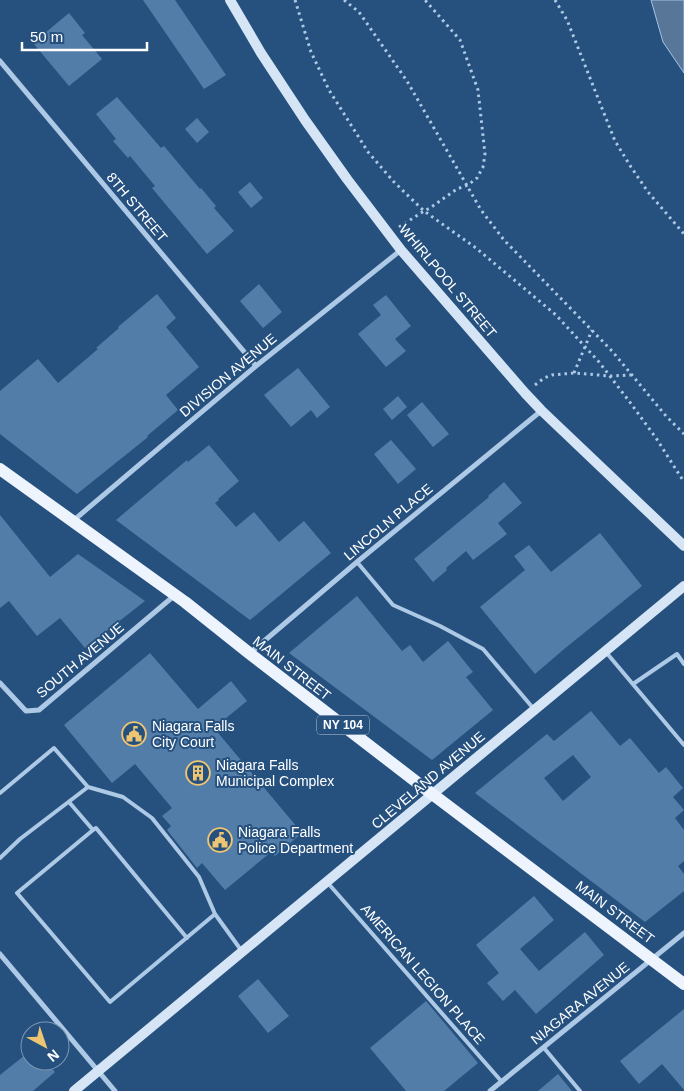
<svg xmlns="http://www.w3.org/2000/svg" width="684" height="1091" font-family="Helvetica,sans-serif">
<rect width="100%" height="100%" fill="#26517f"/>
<path fill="#587697" stroke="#a1c4e6" d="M651 0H684V73L663 42Z"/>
<path fill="#537da9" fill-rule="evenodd" d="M143 0H175L226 75 204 89Z
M69 13 85 33 82 35 102 59 69 86 33 43Z
M117 97 161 148 164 146 200 189 201 188 216 206 214 208 234 231 207 254 152 188 155 186 130 156 128 158 113 141 116 139 96 114Z
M197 118 209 132 197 143 185 129Z
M250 182 263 198 251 208 238 192Z
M259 284 282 312 263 328 240 301Z
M157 294 176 318 166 327 199 367 166 395 178 410 147 436 148 437 77 494 0 434V391L38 359 58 383 98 349 96 348 119 328 118 327Z
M386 295 411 326 395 339 406 351 386 367 358 334 381 315 373 305Z
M298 368 330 407 317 418 311 410 291 427 264 395Z
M398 396 407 407 392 420 383 409Z
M422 402 449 434 433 447 407 415Z
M391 440 416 469 398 484 374 454Z
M209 445 239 481 218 499 219 500 215 503 236 527 254 512 279 542 304 521 331 553 250 620 116 520 187 460 188 462Z
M504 482 522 503 498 523 507 534 473 560 466 551 446 568 447 570 433 582 414 559 489 497 488 496Z
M0 515 50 577 78 554 145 601 85 648 60 618 37 636 9 601 0 608Z
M600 533 642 586 563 650 535 674 480 607 525 570 514 556 529 545 551 572Z
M357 596 402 651 410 645 423 662 448 641 473 672 466 677 493 710 432 760 289 653Z
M150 653 198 709 231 681 247 701 214 728 302 833 275 856 271 852 225 890 202 863 197 868 167 830 171 826 162 816 172 808 135 764 112 783 64 725Z
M591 711 620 746 630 738 659 773 666 767 683 788 673 797 684 810 675 818 684 830V861L678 866 684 874V891L645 922 475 793 547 734 554 741ZM573 755 591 777 563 801 544 778Z
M534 896 554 920 520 949 539 971 585 932 604 955 536 1014 515 990 503 1001 487 983 499 973 476 945Z
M258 979 289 1016 268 1033 238 996Z
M426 1001 478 1063 444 1091H406L370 1048Z
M684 1009V1090L662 1064 639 1084 620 1061Z
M25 1055 30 1061H46L55 1072 33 1091H0V1075Z
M558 1074 572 1091H538Z"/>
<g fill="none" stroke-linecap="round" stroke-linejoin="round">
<path stroke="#adc9e5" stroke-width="3" stroke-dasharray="2.5 4" stroke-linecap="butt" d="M295 0 311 52 329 90 368 152 394 182 424 211 476 248 556 315 599 362 629 401 656 438 684 482
M344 0 359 12 407 81 481 210 504 240 612 351 666 416 684 434
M555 0 567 20 615 141 631 167 648 192 684 234
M399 227 424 211 430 208 457 189 468 185 477 178 483 167 485 154 478 90 460 40 425 0
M574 373 592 330
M535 385 544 378 552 375 574 373 610 376 632 375"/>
<path stroke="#adc9e5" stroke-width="4" d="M357 562 393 605 440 626 483 649 533 708
M605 651 684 745
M633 684 677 654 684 664
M88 787 123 797 152 818 199 877 215 914 241 950
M0 793 54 748 88 787
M69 802 93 830 17 893 110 1002 215 914
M93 830 96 828 187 938
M0 858 20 839 88 787
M327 882 502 1082
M544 1048 580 1091"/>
<path stroke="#adc9e5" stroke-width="5" d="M0 61 256 366
M74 520 256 366 401 250
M250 653 357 562 541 411
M0 683 26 711 39 710 175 595
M0 954 115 1091
M490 1091 684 933"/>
<path stroke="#d6e5f5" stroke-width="10" d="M230 0 261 53 305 120 347 179 401 250 525 393 541 410 684 546
M74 1091 684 586"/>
<path stroke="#edf4fd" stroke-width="12" d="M0 469 185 602 249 653 423 787 684 984"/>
</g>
<defs>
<g id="civic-ring" transform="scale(1.25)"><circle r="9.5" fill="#26517f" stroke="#eec572" stroke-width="1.5"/><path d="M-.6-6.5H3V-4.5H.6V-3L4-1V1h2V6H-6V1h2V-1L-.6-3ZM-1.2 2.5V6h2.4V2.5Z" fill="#eec572"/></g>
<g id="building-ring" transform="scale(1.25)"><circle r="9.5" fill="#26517f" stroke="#eec572" stroke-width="1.5"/><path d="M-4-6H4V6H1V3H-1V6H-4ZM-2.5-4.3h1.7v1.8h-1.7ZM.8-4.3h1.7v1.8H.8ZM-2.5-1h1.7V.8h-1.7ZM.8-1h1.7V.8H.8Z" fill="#eec572"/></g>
</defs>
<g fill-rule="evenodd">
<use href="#civic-ring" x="134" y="734"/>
<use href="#building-ring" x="198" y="773"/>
<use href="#civic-ring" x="220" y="840"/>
</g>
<g text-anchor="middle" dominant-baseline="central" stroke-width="4" stroke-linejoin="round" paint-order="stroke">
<rect fill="#26517f" stroke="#becbd9" stroke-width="1" x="317" y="715.5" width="52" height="19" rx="4"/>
<g font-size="12" font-weight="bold" fill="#fff">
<text x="343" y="725">NY 104</text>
</g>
<g font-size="14" fill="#fff" stroke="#26517f">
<text transform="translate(137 207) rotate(50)">8TH STREET</text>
<text transform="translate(448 281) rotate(50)">WHIRLPOOL STREET</text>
<text transform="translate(228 375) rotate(-40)">DIVISION AVENUE</text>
<text transform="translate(388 522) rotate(-40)">LINCOLN PLACE</text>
<text transform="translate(80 660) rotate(-40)">SOUTH AVENUE</text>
<text transform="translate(292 668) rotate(38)">MAIN STREET</text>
<text transform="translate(428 780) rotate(-40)">CLEVELAND AVENUE</text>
<text transform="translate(615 912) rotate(37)">MAIN STREET</text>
<text transform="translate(423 974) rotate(49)">AMERICAN LEGION PLACE</text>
<text transform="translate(580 1003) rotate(-39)">NIAGARA AVENUE</text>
</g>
<g font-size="14" fill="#fff" stroke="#26517f" text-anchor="start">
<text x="152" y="726">Niagara Falls<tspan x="152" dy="16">City Court</tspan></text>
<text x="216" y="765">Niagara Falls<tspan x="216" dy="16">Municipal Complex</tspan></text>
<text x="238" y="832">Niagara Falls<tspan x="238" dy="16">Police Department</tspan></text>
</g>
</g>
<g transform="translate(45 1046) rotate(140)"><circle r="24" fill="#26517f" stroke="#7d97b2"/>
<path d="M0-4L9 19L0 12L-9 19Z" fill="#eec572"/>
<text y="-8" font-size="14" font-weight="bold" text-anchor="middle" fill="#ffffff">N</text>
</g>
<path d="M22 42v8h125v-8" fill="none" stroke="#ffffff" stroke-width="2.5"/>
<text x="30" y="42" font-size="15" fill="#ffffff" stroke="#26517f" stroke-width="4" paint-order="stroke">50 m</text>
</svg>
